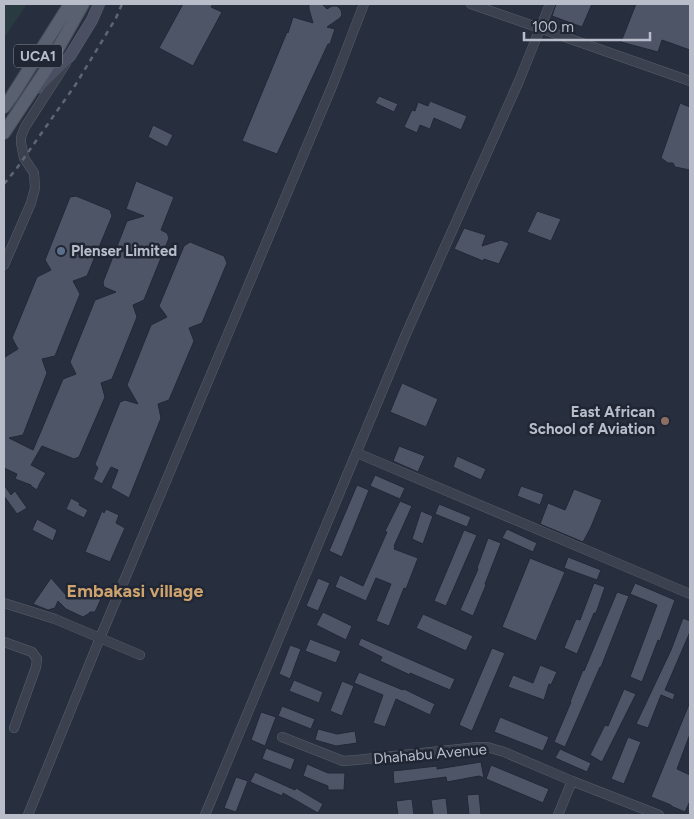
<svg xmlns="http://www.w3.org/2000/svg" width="694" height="819" font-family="Figtree,sans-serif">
<rect width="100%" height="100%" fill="#272f3f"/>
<path fill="#293b40" d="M4 4H27L4 38Z"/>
<path fill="#4e5567" stroke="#222836" d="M183 4H213L211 7 222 12 193 66 159 48Z
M309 4H322L327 9 332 6H337L341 10 342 15 340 18 327 27 335 29 330 44H328L277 154 242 141 287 32 288 33 293 17 313 23 309 9Z
M556 4H592L582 27 552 16Z
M636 4H690V50L662 40 658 52 621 42Z
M379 96 398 104 394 112 375 103Z
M430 101 467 116 461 130 434 118 430 129 420 125 417 133 404 127 412 110 415 111 418 102 428 106Z
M680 103 690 107V170L675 167 673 163H668L661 158Z
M153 125 173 135 167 147 148 137Z
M136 181 174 197 161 230 167 233 169 238 144 300 133 305 137 317 112 379 101 383 105 397 79 457 74 459 42 446 31 465 46 473 40 483 37 490 31 486V485L15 479 17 474 4 468V360L5 357 18 349 12 338 37 277 51 270 45 260 70 197 76 196 110 210 112 216 87 276 73 281 80 294 55 356 42 359 47 373 23 435 9 438 33 450 63 379 76 374 70 362 95 300 116 292 104 287 103 282 127 221 144 216 126 209Z
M537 211 561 219 551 241 527 232Z
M464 228 486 235 482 246 501 240 509 243 499 264 484 259 483 261 454 249Z
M190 242 224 256 227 263 202 323 189 328 194 341 169 400 158 404 161 418 129 498 111 488 118 470 111 467 102 484 93 479 98 468 95 464 120 402 125 400 138 404 127 385 151 325 167 317 159 306 184 246Z
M402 383 438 399 426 427 390 412Z
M399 446 425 456 418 472 393 461Z
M457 456 486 469 481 480 453 467Z
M375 475 405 488 400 499 370 486Z
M4 485 11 495 15 491 27 508 17 514 4 496Z
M357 485 369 490 342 557 329 551Z
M521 486 544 494 540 505 517 496Z
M574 489 602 500 591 527 583 542 540 524 548 503 565 510Z
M71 498 80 503 79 505 88 510 84 518 66 509Z
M400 501 412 506 394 546 395 547 394 549 418 558 406 589 404 588 389 626 376 621 391 584 376 578 366 601 335 587 340 575 363 586 387 532 385 531Z
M439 504 471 517 467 527 435 514Z
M106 509 119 515 116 523 125 528 110 562 85 552 102 511 104 513Z
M421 511 433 516 423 544 412 539Z
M37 519 57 530 53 541 32 530Z
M507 529 537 543 533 552 502 538Z
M464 530 477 535 446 606 434 601Z
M488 538 501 543 485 584 486 585 473 616 460 610 478 569 477 568Z
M568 557 601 570 597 580 564 568Z
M530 558 565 572 536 641 502 627Z
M51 578 66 595 69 585 101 599 95 612H90L88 614 83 617 66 609 58 601 55 608 48 610 33 604Z
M318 578 330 583 318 611 306 606Z
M594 583 605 587 596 613H594L577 654 564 648 576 619 580 620Z
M635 583 675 600 660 641 658 640 642 682 630 677 657 605 630 594Z
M617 592 629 596 601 667H600L565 747 554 742 571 702H570L583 670 584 671Z
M323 612 352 626 346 640 316 625Z
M423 614 473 636 466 651 416 628Z
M683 618 690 621V632L665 690 675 694 673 700 661 695 648 728 636 724 671 650Z
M361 638 455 679 450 690 410 673V675L380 661 382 657 358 645Z
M310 639 341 651 336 663 305 651Z
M290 645 301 649 290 679 279 674Z
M492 648 505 653 472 731 459 725Z
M540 665 557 672 551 685 549 684 544 700 508 687 513 675 533 683Z
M359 672 403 690 404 689 435 704 430 715 396 699 385 727 373 723 383 695 354 683Z
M294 680 323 692 319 703 289 691Z
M342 681 354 686 342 716 330 711Z
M624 689 636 694 602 762 590 755 605 725 608 726Z
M690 702V734L677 769 690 775V801L685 812 671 806V805L651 797Z
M282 706 315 719 311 729 278 716Z
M261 712 276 717 265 746 251 740Z
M500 717 549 737 543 751 494 732Z
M318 729 337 734 355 731 357 743 336 746 315 740Z
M628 737 641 742 624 784 611 779Z
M266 748 295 759 291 770 262 759Z
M560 749 591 763 587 772 555 758Z
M481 762 484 778 479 776 447 782 446 777 394 784 393 771 437 766V769Z
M307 764 328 773H345L344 790H328V786L303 776Z
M491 765 549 789 543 803 486 779Z
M255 772 295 790 296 788 323 804 318 813 283 793 282 796 250 782Z
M236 777 248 781 236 812 224 808Z
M479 794 481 815H469L467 795Z
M446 798 448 815H433L431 800Z
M412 799 414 815H398L396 801Z"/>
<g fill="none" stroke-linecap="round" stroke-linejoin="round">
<g stroke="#595f6c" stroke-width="10">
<path id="minor" d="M471 4 690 81
M4 265 31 203 35 188 34 173 24 158 21 143V137L25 127 66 63
M357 453 690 594
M4 603 55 619 140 655
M4 642 32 652 37 659 36 667 14 728
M282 737 343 761 356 760 478 747H487L504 752 572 781 659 815
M28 815 100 638 333 84 364 4
M205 815 406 334 519 81 550 4
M558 815 572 781"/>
</g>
<g stroke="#595f6c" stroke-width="12">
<path id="secondary" d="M37 88 70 56 92 20 99 4"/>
</g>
<g stroke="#454a58" stroke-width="14">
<path id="primary" d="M4 107 12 96 70 4
M4 133 47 68 83 4"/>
</g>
<use href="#minor" stroke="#3b414f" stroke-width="9"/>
<use href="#secondary" stroke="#4a5061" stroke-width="11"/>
<use href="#primary" stroke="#59606f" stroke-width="12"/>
<path stroke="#5e6575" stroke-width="2.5" stroke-dasharray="5 5" stroke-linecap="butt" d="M4 184 17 168 76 84 116 18 122 4"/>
</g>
<circle fill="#5c6f8a" stroke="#202634" stroke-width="2" cx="61" cy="251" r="5"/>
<circle fill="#8d6e63" stroke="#202634" stroke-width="2" cx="665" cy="421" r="5"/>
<g text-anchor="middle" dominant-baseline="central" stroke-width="5" stroke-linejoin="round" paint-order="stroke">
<rect fill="#202634" stroke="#8a909c" stroke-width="1" x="14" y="44.5" width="48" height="23" rx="4"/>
<g font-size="14" font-weight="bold" fill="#b8bdc9">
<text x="38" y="56">UCA1</text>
</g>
<g font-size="15" font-weight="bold" fill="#b8bdc9" stroke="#202634" text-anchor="start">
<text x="71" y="251">Plenser Limited</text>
<text x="655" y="412" text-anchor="end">East African<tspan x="655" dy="17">School of Aviation</tspan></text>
</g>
<g font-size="15" fill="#b8bdc9" stroke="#202634">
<text transform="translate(430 754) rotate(-5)">Dhahabu Avenue</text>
</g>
<g font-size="18" font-weight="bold" fill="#cea36e" stroke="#202634">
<text x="135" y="591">Embakasi village</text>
</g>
</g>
<rect width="694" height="819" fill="none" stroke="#b8bdc9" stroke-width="10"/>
<path d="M524 32v8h126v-8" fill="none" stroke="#b8bdc9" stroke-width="2.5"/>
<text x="532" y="32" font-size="15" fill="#b8bdc9" stroke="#202634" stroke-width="4" paint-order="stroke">100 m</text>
</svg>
